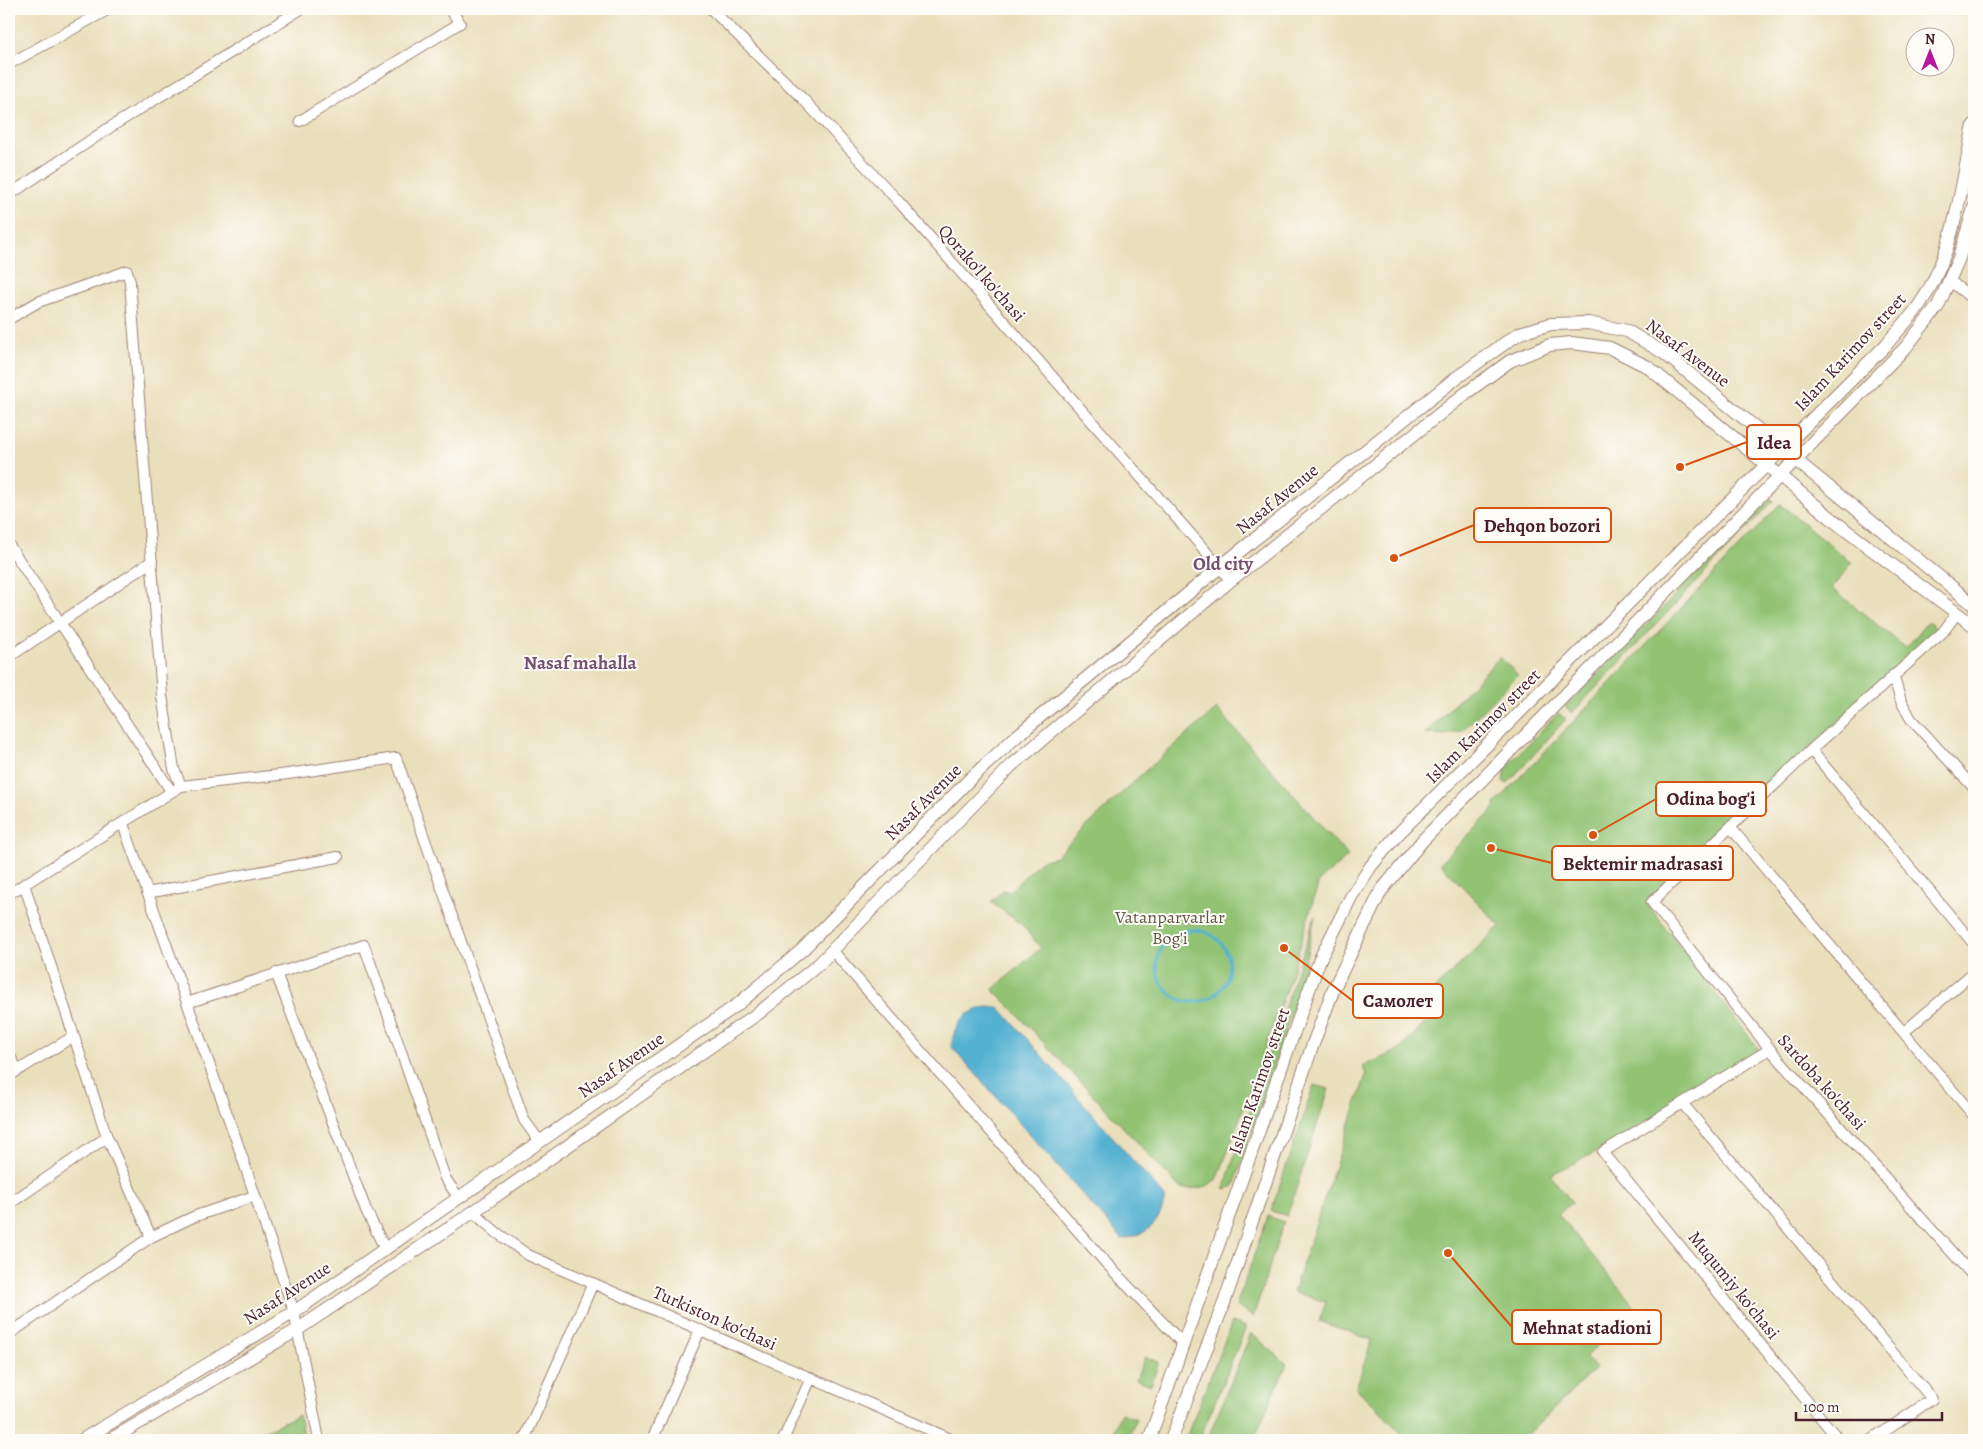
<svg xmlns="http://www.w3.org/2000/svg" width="1983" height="1449" font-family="Alegreya,serif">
<rect width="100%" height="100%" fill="#fdfcf7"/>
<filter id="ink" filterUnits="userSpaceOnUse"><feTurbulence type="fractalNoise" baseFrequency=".02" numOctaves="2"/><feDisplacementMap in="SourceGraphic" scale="10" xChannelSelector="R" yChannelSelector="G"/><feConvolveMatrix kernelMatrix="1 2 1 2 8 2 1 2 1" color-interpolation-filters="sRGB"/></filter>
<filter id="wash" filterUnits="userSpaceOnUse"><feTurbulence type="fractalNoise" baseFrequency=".0096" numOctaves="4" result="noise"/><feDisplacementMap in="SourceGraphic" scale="20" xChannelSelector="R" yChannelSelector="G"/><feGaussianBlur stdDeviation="1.12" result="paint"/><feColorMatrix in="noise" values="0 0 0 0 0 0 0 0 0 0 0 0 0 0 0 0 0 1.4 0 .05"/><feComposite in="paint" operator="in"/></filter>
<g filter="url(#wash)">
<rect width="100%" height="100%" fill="#eadfbb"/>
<path fill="#92c373" stroke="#6e714f" d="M1771 498 1773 501 1572 713 1565 707Z
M1780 504 1852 563 1832 588 1906 648 1928 621 1936 629 1646 902 1760 1051 1606 1147 1550 1175 1572 1202 1558 1214 1636 1308 1586 1357 1596 1368 1522 1440H1408L1356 1388 1372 1340 1319 1321 1326 1302 1293 1292 1366 1075 1363 1066 1399 1050 1436 1012 1423 1000 1500 926 1440 863 1496 807 1495 804Z
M1500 657 1518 675 1462 731 1445 735 1425 734Z
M1217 709 1348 856 1319 881 1291 976 1218 1178 1204 1188 1181 1189 998 994 995 993 993 989 1041 948 1022 925 991 902 1003 890 1009 892 1040 861 1055 857 1145 771Z
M1558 713 1566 719 1507 784 1503 781 1506 767Z
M1315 916 1299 990 1234 1186 1227 1189 1224 1188Z
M1314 1085 1329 1089 1287 1216 1271 1211Z
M1268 1216 1284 1222 1253 1317 1236 1306Z
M1232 1322 1246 1327 1199 1440H1185Z
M1251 1333 1287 1364 1253 1440H1207Z
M1145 1357 1159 1362 1151 1385 1136 1379Z
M1121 1413 1136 1419 1127 1440 1110 1439Z
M299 1415 304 1440H243Z"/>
<path fill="#53b1d1" stroke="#4e687e" d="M987 1007 1000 1008 1165 1197C1161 1223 1148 1235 1122 1239L951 1046C956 1021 962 1013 987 1007Z"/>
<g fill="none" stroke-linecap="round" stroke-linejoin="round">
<path stroke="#53b1d1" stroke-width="3" d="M1157 966a36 36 0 1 1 72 0a36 36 0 1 1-72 0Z"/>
</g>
</g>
<g filter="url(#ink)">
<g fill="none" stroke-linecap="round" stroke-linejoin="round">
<g stroke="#9a7f73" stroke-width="12">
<path id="minor" d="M711 9 803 99 899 202 1231 580
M9 64 109 9
M300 121 460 23 450 9
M9 195 109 128 301 9
M1950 281 1974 300
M9 319 38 302 127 271 130 282 162 696 174 769 181 786
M9 545 171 791
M1957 613 1943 632 1811 750 1652 902 1770 1049 1974 1277
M9 657 152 561
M1893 675 1901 701 1911 719 1974 788
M1811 750 1974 944
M123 824 236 1139 294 1312 319 1440
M1731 828 1974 1116
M24 884 107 1137 151 1237
M147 893 338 857
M9 894 181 786 288 774 396 758 524 1120 540 1142
M832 950 1105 1262 1184 1345
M276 973 366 1210 385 1249
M187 1003 364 945 445 1178 458 1197
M1904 1032 1974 972
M1770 1049 1603 1152 1839 1440
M9 1055 18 1070
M9 1076 74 1036
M1682 1103 1932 1399 1872 1440
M9 1204 107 1137
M473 1212 496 1232 528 1255 953 1440
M9 1334 151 1237 193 1217 254 1196
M524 1440 593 1283
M652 1440 700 1330
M783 1440 811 1378"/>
</g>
<g stroke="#9a7f73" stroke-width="14">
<path id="major" d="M82 1440 294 1312 737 1005 802 950 970 779 1018 735 1220 567 1456 378 1508 341 1520 333 1551 324 1588 323 1627 331 1664 353 1974 605
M110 1440 297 1330 473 1212 760 1012 819 964 1011 766 1231 580 1466 393 1510 361 1550 345 1572 343 1610 348 1648 367 1843 528 1974 626
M1149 1440 1320 959 1351 897 1371 866 1397 835 1886 345C1896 332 1909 320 1918 307 1955 255 1961 185 1974 125
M1171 1440 1224 1303 1313 1044 1334 988 1381 891 1423 840 1906 347 1938 306 1959 258 1974 208"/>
</g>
<use href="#minor" stroke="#fff" stroke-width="10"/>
<use href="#major" stroke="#fff" stroke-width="12"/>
</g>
</g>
<g text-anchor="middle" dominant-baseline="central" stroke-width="4" stroke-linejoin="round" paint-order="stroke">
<g font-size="18" fill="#4a1f2b" stroke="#fdfcf7">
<text transform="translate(982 273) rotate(49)">Qorako'l ko'chasi</text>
<text transform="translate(1850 352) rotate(-47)">Islam Karimov street</text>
<text transform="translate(1688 353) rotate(37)">Nasaf Avenue</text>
<text transform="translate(1277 499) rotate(-39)">Nasaf Avenue</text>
<text transform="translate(1483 726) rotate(-45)">Islam Karimov street</text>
<text transform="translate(923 802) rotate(-45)">Nasaf Avenue</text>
<text transform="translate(621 1065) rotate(-35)">Nasaf Avenue</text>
<text transform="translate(1259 1081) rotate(-71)">Islam Karimov street</text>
<text transform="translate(1822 1082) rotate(48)">Sardoba ko'chasi</text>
<text transform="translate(1734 1285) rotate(51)">Muqumiy ko'chasi</text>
<text transform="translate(287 1293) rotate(-33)">Nasaf Avenue</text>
<text transform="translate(715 1318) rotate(24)">Turkiston ko'chasi</text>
</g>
<g font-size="18" fill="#635844" stroke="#fdfcf7">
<text x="1170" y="917">Vatanparvarlar<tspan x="1170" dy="21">Bog'i</tspan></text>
</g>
<g font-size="19" font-weight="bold" fill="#755072" stroke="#fdfcf7">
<text x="1223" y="564">Old city</text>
<text x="580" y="663">Nasaf mahalla</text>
</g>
</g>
<path fill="none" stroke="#d8530f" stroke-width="2" d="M1680 467L1747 442M1394 558L1474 525M1593 835L1656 799M1491 848L1552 863M1284 948L1353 1001M1448 1253L1512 1327"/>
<g fill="#d8530f" stroke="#fdfcf7" stroke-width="2">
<circle cx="1680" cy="467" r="5"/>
<circle cx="1394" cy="558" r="5"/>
<circle cx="1593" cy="835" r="5"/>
<circle cx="1491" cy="848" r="5"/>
<circle cx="1284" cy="948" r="5"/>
<circle cx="1448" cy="1253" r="5"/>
</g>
<g fill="#fdfcf7" stroke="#d8530f" stroke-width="2">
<rect x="1747" y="425" width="54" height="34" rx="5"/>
<rect x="1474" y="508" width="137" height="34" rx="5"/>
<rect x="1656" y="782" width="110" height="34" rx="5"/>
<rect x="1552" y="846" width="181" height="34" rx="5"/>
<rect x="1353" y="984" width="90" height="34" rx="5"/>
<rect x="1512" y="1310" width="149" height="34" rx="5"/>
</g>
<g font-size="19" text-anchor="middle" font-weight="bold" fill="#4a1f2b">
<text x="1774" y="449">Idea</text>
<text x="1542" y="532">Dehqon bozori</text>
<text x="1711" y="805">Odina bog'i</text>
<text x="1643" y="870">Bektemir madrasasi</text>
<text x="1398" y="1007">Самолет</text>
<text x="1587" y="1334">Mehnat stadioni</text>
</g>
<rect width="1983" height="1449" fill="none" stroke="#fdfcf7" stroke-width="30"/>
<g transform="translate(1930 52)"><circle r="24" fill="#fdfcf7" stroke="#b5a4a5"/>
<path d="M0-4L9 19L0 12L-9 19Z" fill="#b5179e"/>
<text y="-8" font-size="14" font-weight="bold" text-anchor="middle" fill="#4a1f2b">N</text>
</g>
<path d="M1796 1412v8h146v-8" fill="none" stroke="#4a1f2b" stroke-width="2.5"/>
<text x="1803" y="1412" font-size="15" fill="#4a1f2b" stroke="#fdfcf7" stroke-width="4" paint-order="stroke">100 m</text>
</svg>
